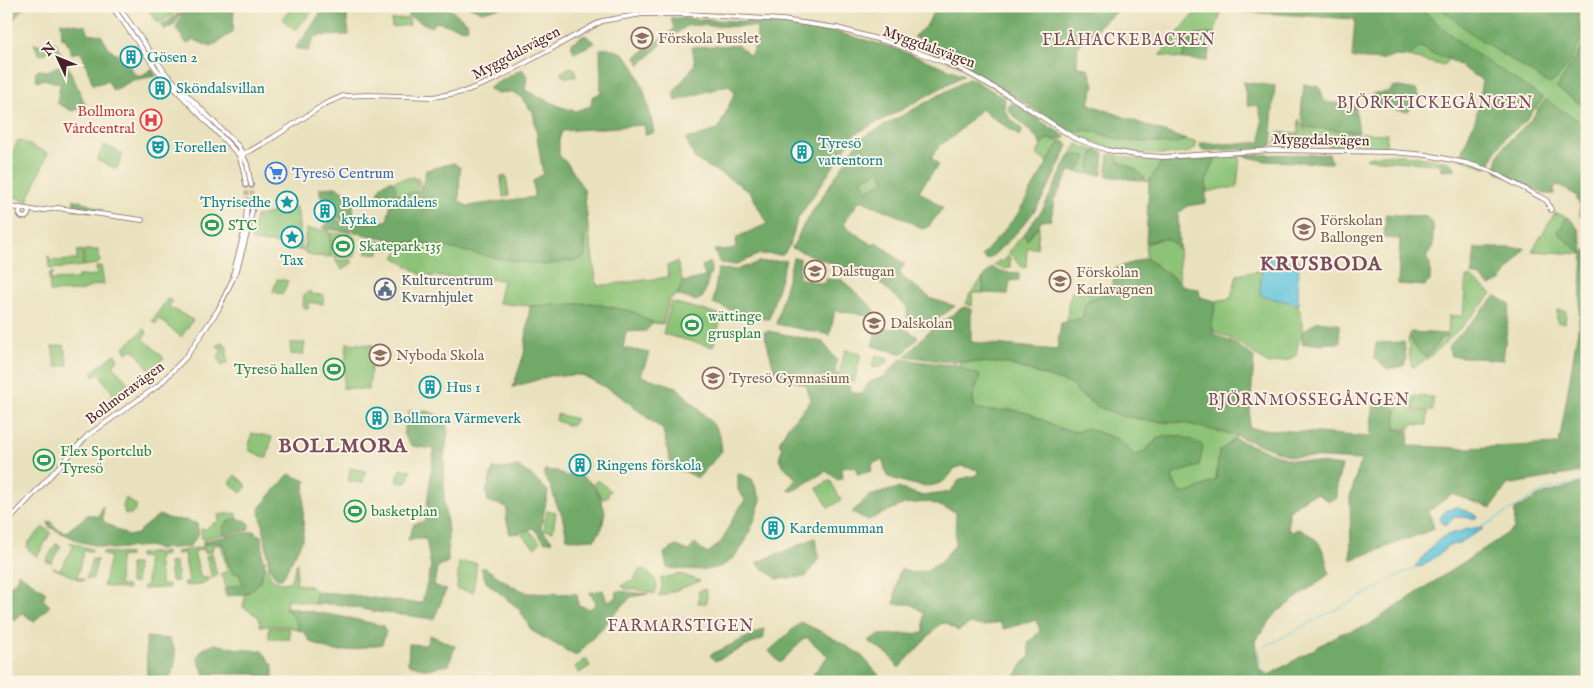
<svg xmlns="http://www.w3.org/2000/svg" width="1593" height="688" font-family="'IM FELL English',serif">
<rect width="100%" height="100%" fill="#fcf5e5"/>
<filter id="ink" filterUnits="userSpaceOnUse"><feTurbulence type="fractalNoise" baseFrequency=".02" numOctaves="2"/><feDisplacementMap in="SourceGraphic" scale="10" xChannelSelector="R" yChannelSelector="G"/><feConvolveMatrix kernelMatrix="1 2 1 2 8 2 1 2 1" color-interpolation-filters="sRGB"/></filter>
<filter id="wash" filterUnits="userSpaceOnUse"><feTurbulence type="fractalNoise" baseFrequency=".0096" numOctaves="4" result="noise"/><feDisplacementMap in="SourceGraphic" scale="20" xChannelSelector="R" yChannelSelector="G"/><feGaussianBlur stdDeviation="1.12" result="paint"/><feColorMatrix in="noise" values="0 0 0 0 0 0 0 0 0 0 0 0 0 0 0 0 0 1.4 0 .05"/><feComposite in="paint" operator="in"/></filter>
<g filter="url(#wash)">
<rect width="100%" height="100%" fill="#e9e1bd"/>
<path fill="#8cc377" stroke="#6b7151" d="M6 6H25L14 19 13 22 11 13 6 14Z
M146 6H171L178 11 159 24Z
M293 6H317L295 31 282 19Z
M1200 6 1223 7 1214 34 1195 35 1186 46 1182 59 1160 55Z
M1323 6H1587V182L1558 162 1534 102 1391 19Z
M409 18 410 25 392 27 391 20Z
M55 42 65 61 64 62 56 49 40 55 34 44 45 45Z
M1422 47 1430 53 1449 59 1444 66 1409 57 1417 49Z
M571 67 575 69 576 77H564L560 73Z
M1299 119C1302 129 1310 134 1313 145L1298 148H1278L1276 145 1277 132 1298 134Z
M1304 127 1359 132 1357 136 1351 141 1313 137Z
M1088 130 1121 140 1172 144 1186 140 1196 142 1195 149C1188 154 1181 153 1173 154 1138 156 1103 149 1072 133Z
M1362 133 1387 134 1386 148H1354V143L1359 138Z
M1046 139H1051L1061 142 1058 144 1048 163 1036 154Z
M18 140 48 153 27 202 6 193V167Z
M1332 142 1349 143 1351 148 1328 147 1329 143Z
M1077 144 1095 151C1091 158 1088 165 1091 174L1078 172 1079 167C1084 165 1087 162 1086 156L1069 157Z
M104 145 123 154 117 169 97 160Z
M1116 155 1141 160H1163L1149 182 1146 181C1140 169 1130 167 1119 162Z
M1240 155 1237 188H1225L1207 192 1206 182 1216 157Z
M1382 155H1403L1440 160 1439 164 1366 159 1371 156Z
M880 170 886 181 867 191 861 179Z
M506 176 509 196 503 197 501 177Z
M414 177 416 186H418L416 178H419L421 189 422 186 434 196 394 195 392 181Z
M297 207 302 251C285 245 269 242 251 241L256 216 272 213 274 210Z
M1555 213 1567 217 1558 232C1564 241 1575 246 1583 254L1532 251Z
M1039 227 1037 248H1027L1026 267H1022L1008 252 1024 234 1028 239 1035 229Z
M306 229 330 231 329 257 313 256 304 252Z
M331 233 352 235 355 238V257H330Z
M589 233 597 286 669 277 667 266 677 262 683 282 677 295 669 300 663 324 653 323 634 312 591 303 530 306 498 303 503 280 423 276 394 257 404 244 409 242 585 255 584 238Z
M1164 238 1171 240 1179 250V282L1146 258V244Z
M367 239 391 244 390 250 380 248 379 253 367 254Z
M82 250 83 266 52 269 49 268 48 256H49L50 261 77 260V251Z
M84 250H98L100 262 97 264 84 266Z
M1008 256 1010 258V268L1002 269 994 265 999 260 1002 262Z
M335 260H352V263L342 270Z
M101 266 104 284 94 285 82 291 50 292 49 274 51 272H53L54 274H50L51 280 78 279V276L97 275 96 267Z
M1262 270 1260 292 1264 297 1284 299 1298 305 1302 319V337L1299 339 1296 355 1289 360 1268 364 1238 342 1213 331 1212 324 1216 301 1231 298 1237 275Z
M1466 277 1472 278 1492 294C1476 311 1432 362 1412 367L1409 356 1408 338 1410 337 1415 347 1438 343 1439 339 1448 334 1449 316H1463Z
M983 278V293H973L972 306 966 304 970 294Z
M277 279 288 281 283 294 273 292Z
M310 291 311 294 324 295 323 304 309 302 308 309 303 307 304 295Z
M1072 291 1110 293 1088 300 1084 307 1083 318 1067 322 1068 304Z
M167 299 172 301 169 307 193 320 181 337 160 319 155 324 152 321Z
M671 302 722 315 713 347 663 334Z
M1557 310 1566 311 1565 323 1557 322Z
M145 329 147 333 143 338 164 358 150 370 133 349 127 353 124 347Z
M222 342 227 346V363L222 366 218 358 222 349 217 346Z
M290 343H305L303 355 291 354Z
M347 343 373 345 369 390 343 388Z
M64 345 68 365 56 367 52 347Z
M845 350 861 354 854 382 838 379Z
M115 354 118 360 113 365 131 387 115 397 109 399 114 395 99 373 94 377 92 372Z
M876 355 888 359 887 362 883 366 875 368 872 366Z
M960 362 1005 363 1071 384C1089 409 1125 418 1153 421 1164 423 1174 422 1184 423 1202 426 1220 432 1237 436L1219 452 1216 480 1188 493H1180L1172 479 1174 474 1199 466 1159 437 1142 453 1135 455 1120 440 1086 428 1077 432 1062 429 1028 413 1012 410 990 411 975 408 973 398 980 375 966 371 960 365Z
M1410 396 1433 397V411L1414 410 1415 399 1418 398 1414 399 1413 412H1428L1427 425 1411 424 1410 429H1395L1397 403H1409L1396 402V397H1409Z
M557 414 576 419 571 426 556 421Z
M252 433 272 437 267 458 248 450Z
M350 468 365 471 363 483 348 481Z
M400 469 411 470 407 483 397 482Z
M235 475 247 486 241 493 230 483Z
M830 480 841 500 829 508 817 488Z
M596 481H599L611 491 608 493V497L606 499 602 498 593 484Z
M126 498 137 506 132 514H125L123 506Z
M547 511 556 512 553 531 544 530Z
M236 513 238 518 228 521 221 529 225 534 202 539 201 529H207L210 525 219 521 218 515Z
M43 527 51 532 37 557 27 548 28 543Z
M528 529 540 542 535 548 522 535Z
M69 542 92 549V552L84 550 77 577 84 579 83 581 53 568V567L60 570 74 546Z
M215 542H220L225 546 227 561 233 573 239 574 243 584 226 588 223 576 221 577 220 574 227 571 221 544 213 546 212 551 205 553 203 545Z
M56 544 61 546 51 563 46 561Z
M202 547 203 549 194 552 201 578 210 577V579C203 584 191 588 183 584L189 581 184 553 176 554V552Z
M103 552 129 554V556L120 557 119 585 127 586 128 590 103 586 110 557 102 554Z
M166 552V555L158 557 161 585H170L168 588 143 589V586H147V558L139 557V554Z
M212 553 217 576 212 578 206 556Z
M92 559 97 560 93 579H86Z
M175 562 178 581H171L169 563Z
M459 562 477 563 473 592 457 589Z
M297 563 296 584 310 586 317 592 314 604 287 599 286 609 298 624V630L287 626H260L259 617 243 607 246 593 259 583 265 565 273 580 281 583 290 582Z
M130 564H137L136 583H130Z
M644 569 655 579 657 587 654 594 637 589H625L622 586 628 581 633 582 638 571Z
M680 574 700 581 658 597C661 590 664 586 660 579Z
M705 589 707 594 706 603H698L699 591Z
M269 628H289L290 639H269Z
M586 659 590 666 579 673 575 667Z"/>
<path fill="#71a968" stroke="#5e644a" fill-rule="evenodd" d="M190 6H234L233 32 211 47 194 40 187 44 176 29 184 8Z
M325 6H355L354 8 348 11 347 17 349 35 315 36 308 51 295 48 305 36Z
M412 6H446L467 22 468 28 464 29 436 22 431 27 408 16Z
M468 6H505L482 12Z
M936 6H1126L1107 19 1078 47 1077 65 1089 69 1094 85 1089 104 1186 140 1172 144 1121 140 1088 130 1072 133 979 74 928 51V41L913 37 927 25Z
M1220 6H1417L1467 48 1543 98 1524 123 1507 135 1497 149 1490 165 1486 167 1459 158 1476 118 1482 80 1449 59 1430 53 1422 47 1417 49 1409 57 1396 56 1383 60 1352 58 1355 19 1244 12Z
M1438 6H1578L1577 17 1583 36C1575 52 1565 76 1549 84L1474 36Z
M181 12 174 25 164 30 161 26Z
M671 18 738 21 791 25 836 32 894 48 964 75 905 108 855 134 797 220 790 245 783 255 760 254 735 265 720 263 714 250 735 249 737 237 767 224 751 193 737 183 695 159 686 139 718 130 735 92 728 85 676 101 674 92 695 64 692 47 738 45 750 56 756 44 757 27 688 25 662 44 640 65 636 57 674 29Z
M61 22 86 26 88 33 101 35 108 47 124 60 136 75H142L152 69 156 76 133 80 113 91 108 81 93 85 82 54 78 52 72 54 65 38 62 39Z
M1214 34 1207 61 1182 59 1186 46 1195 35Z
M585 35 595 43 574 53 571 43Z
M1587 39V108L1557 88Z
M608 48C614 50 622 52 626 56 642 73 649 110 654 132L646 135 644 125 562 131 559 140V155L568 164 584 190 589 233 584 238 585 255 582 259 544 265 507 260 433 245 409 242 404 244 384 238 356 233 342 221 320 195V188L336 187 362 200 356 201 353 205 354 218 358 222 387 221 391 201 387 195 377 197 381 186 390 180 396 186 395 195 421 191 426 170 454 163 460 168 459 201 467 206 534 197 533 181 543 174 533 111 530 109 518 94 509 92 496 93 488 88 522 69 527 76 525 90 561 107 575 111 591 106 592 97 601 93 600 49Z
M66 62 86 106 72 111 57 103 60 84 44 79 37 82 35 72 39 70 48 71Z
M970 78 1003 97 1005 100C1001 114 1014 121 1023 130L1019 136 981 109 954 136 940 145 931 157 938 165 919 191 943 208 928 227 922 229 903 218 860 200 843 224 872 245 878 243 905 265 900 270V273L902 277 932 299 955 306 925 328 907 318V307L865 270H849L792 248 804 224 860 139ZM880 170 885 181 867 191 861 179Z
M1243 82 1275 86 1271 131 1273 132 1272 145 1266 148 1203 151 1200 147 1201 143 1239 144 1261 142 1262 121 1258 105 1248 106Z
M1304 84 1320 87 1324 102 1355 105 1359 132 1304 127 1301 114Z
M1393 86 1416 90 1420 97H1412L1409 111C1393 111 1380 109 1369 96L1375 93 1390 92Z
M1546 100 1587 126V224L1580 215V204L1577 199V196L1559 185 1554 187V194H1544L1498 172 1496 169C1497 148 1510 140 1524 127 1532 119 1539 109 1546 100Z
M1013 103 1066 137 1062 140 1046 139 1041 147 1038 139 1009 111 1008 106Z
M1061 142H1066L1068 146C1056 170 1046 197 1029 218 1017 234 1002 247 988 260L982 256 1017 215 1058 144Z
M1097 150 1104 153 1102 175 1091 174C1088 165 1091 158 1095 151Z
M1113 154 1116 155 1119 162C1130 167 1140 169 1146 181L1106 176 1109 155Z
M1326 154H1329L1332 163 1265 161 1240 155Z
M1076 155 1086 156C1087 162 1084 165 1079 167L1078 172 1070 171 1054 200 1051 220 1040 221 1039 227 1035 229 1027 240 1024 234 1043 209 1069 157Z
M1216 157 1206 182V203L1187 206 1178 215 1179 250C1167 236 1164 236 1146 244L1149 182 1163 160Z
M1440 160 1449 162 1455 167V170L1441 171Z
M74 199 103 210 97 212 73 209Z
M1386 214 1427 217 1433 225V246L1426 258C1432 263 1430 273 1430 281L1425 286 1398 284 1400 239 1384 238Z
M336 216 338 220 353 233 322 228Z
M1567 217C1578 222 1583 241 1583 253L1587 249V471L1507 485 1491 508 1452 494 1429 511 1434 529 1351 560 1350 497 1361 460 1289 456 1237 436 1184 423 1153 421 1122 416 1099 407 1076 391 1071 384 1005 363 940 361 906 356 926 334 960 309 964 307 971 309V342L1057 350 1061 323 1083 318 1084 307 1088 300 1110 293 1116 268 1146 258 1185 287 1199 289 1200 297 1216 301 1212 324 1214 334 1237 345 1254 357 1249 428 1370 437 1373 407 1379 401H1390L1396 409 1395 430 1409 431 1408 446 1466 448 1559 444 1579 323 1583 255C1575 246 1564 241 1558 232Z
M1475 248H1525L1502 280 1490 286 1480 277 1472 275Z
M793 258H800L799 278 823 284 827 279 842 280 875 310 874 317 835 310 830 335 776 324Z
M786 260 769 319 750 318 713 303 718 269 736 270 759 262Z
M710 262 712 268 703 297 696 301 677 295 683 282 705 277 702 266Z
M992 267 1000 272 1019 273V280L1010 281 1008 294 983 293V278Z
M1496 296 1510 304 1503 360 1451 356 1448 347Z
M591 303 634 312 653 323 646 331 626 332 623 348 649 353 641 376 677 387 713 424 720 436 722 451 698 478 684 471 672 470 663 430 616 393 582 375 550 376 513 387 524 354 530 306Z
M1318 321 1339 324 1340 343 1302 344V332Z
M897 324 918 337 903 354 872 346 877 327 889 329Z
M768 331 823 342 837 361 835 372 844 378 852 392 862 394 869 382 884 377 901 359 941 364 960 365 966 371 980 375 973 398 975 408 990 411 1012 410 1028 413 1061 429 1077 432 1086 428 1120 440 1135 455C1143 453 1147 449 1152 444 1168 429 1184 437 1201 444L1203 447 1199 466 1174 474 1172 479 1180 493H1188L1216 480 1219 452 1235 439 1288 459 1342 466 1337 483V498L1329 501 1317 494 1309 496 1289 510 1288 529 1292 532 1298 529C1322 538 1324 550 1329 574L1276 613 1255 641 1259 669 1269 675 1340 634 1367 626 1514 529 1515 510 1538 496 1587 481V682H1012L1023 663 1030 656 1028 643 1040 631 1037 620 1003 629 1000 622 984 626 969 624 958 631 946 623 940 624 899 668 889 655 868 641 878 635 924 633V613L911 604H894L898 574 901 569 912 573 927 571 941 562 955 545 956 512 929 502 904 504 868 520 852 512 869 496 898 488 923 496 950 492 960 479 978 475V470L962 466 954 469C940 496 911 484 888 477L882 460 873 463 871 471 858 475 855 467 842 466 843 478 838 480 826 471 793 491 788 490 796 479 781 463 779 458 782 449 779 443 788 426 811 401 806 385 783 378 774 369 764 332Z
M1411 332 1448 334 1447 336 1439 339 1436 347 1427 356C1417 354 1413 343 1409 335Z
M1404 342 1406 360 1404 366 1388 369 1374 358 1376 343Z
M409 411H428L445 418 448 433 444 458V501L448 531V562L437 567 434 585 446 590 434 619 378 612 337 604H314L317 592C352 593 387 602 422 603L431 567 426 539 408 540 414 524 425 521 434 449 412 446 403 434Z
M517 466 531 475 548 491 541 528 552 541 545 542 533 528 520 533 510 534 506 517 507 507 488 501 486 492 493 469H504Z
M545 470 557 471 566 476 579 475 589 481 600 496 605 512 602 528 595 539 576 540 567 538 562 515 557 506 551 487 544 477Z
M738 473 752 479 761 500C752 526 743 565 710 569 696 571 681 569 667 568L664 553 676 546 689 551 695 543 707 554 722 541 733 518 745 500 738 490Z
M289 474 306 481 304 490 303 539 282 579H277L269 568 265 537 259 508Z
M103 506V521L128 536 138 534 141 529 159 515C172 522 184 517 197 524L199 534 189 547 157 549 149 546 112 549 81 542 49 527 48 522 51 521 53 526 65 533 89 514 98 517Z
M235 519 245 520 250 524 248 530 225 535 223 528 228 521Z
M254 531 257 535H261L263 549 262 558 265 560C265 572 258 588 246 594 241 596 232 595 226 596L224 589 243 584 239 574 233 573 227 561 225 546C217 540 212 543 203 545V541Z
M815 538 819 558 806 577 777 579 756 563Z
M484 567 512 586 528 593 577 594 578 605 591 609 596 602 589 593 603 590 607 602 617 597 616 591 648 594 631 597 576 656 532 631 519 609 486 582 481 568Z
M18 573 46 592 43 599 50 606 34 622 23 613 13 621 6 618V589L16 581Z
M286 607 349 618 384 626 383 629 386 631 382 644C370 646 346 652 335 651 325 650 319 644 310 642L305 633 298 630V624L286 609Z
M801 622 824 633 860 654 885 682H822L813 674 828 656 806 637 780 663 769 651Z
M764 629V638L715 661 710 655Z
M430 635 455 646 449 665 426 669 408 664 409 644 426 645Z
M146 637 169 639C180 655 176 665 168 682H147Z
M215 644 238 649 262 651 273 665V682H262L256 674H204L197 657 203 649Z"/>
<path fill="#5fc4dd" stroke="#547284" d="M1263 258 1289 261 1299 260 1298 305C1287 299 1266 300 1260 294Z
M1458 507 1477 516 1476 518C1469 519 1458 515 1453 518 1451 520 1449 523 1447 525L1440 521C1441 512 1450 508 1458 507Z
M1482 527 1483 529 1457 544 1448 545 1441 553 1423 566 1415 567C1420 560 1436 541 1443 537 1448 534 1475 527 1482 527Z"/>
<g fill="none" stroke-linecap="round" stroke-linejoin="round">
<path stroke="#5fc4dd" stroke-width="1" d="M1510 511 1537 494 1552 488 1587 481
M1482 527 1509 511
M1389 581 1415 567
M1264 647 1383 585
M1252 682 1257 675 1259 678 1266 674 1262 670 1258 650 1260 649"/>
</g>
</g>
<g filter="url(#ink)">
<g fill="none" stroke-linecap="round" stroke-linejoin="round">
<path stroke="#c9baa0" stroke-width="4" stroke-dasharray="4 2" stroke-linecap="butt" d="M246 185 247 206
M251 185 253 206"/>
<g stroke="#82635e" stroke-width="5.5">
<path id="tertiary" d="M111 6 119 16 157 70 239 155 243 168 246 185
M118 6 166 74 239 147 247 164 251 185
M239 155 250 151 274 137 325 104 343 96 368 95 433 97 463 92 494 80 602 21 642 14H689L783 20 837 28 895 44 957 67 1011 97 1074 138 1107 150 1136 155 1163 157 1273 150 1392 152 1427 155 1466 163 1491 171 1542 198 1547 201 1551 210
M6 207 21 208
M19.5 213a4.5 4.5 0 1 1 9 0a4.5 4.5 0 1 1-9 0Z
M27 209 37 211 58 208 142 220
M233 275 245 229 247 206
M6 524 87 436 159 385 186 357 218 310 237 270 248 230 253 206"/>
</g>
<use href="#tertiary" stroke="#fff" stroke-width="4"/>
</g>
</g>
<defs>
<g id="school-ring" transform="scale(1.125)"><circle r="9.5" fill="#fcf5e5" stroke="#8d6e63" stroke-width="1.5"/><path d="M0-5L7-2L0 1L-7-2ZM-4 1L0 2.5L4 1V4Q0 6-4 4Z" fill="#8d6e63"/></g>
<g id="building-ring" transform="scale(1.125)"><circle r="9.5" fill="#fcf5e5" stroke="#0f9aa8" stroke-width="1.5"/><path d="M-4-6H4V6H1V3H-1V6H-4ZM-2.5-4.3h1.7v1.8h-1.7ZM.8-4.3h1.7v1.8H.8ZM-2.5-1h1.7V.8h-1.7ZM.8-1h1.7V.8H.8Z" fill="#0f9aa8"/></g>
<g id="hospital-ring" transform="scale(1.125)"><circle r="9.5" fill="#fcf5e5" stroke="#e0444e" stroke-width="1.5"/><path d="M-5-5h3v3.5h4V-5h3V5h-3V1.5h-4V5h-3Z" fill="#e0444e"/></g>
<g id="theatre-ring" transform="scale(1.125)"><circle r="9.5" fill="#fcf5e5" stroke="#0f9aa8" stroke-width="1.5"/><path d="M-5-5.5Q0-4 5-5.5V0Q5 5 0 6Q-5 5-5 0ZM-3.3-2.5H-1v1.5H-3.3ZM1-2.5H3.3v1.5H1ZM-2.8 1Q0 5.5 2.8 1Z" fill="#0f9aa8"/></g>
<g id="supermarket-ring" transform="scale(1.125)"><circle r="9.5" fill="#fcf5e5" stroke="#3f7fe0" stroke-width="1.5"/><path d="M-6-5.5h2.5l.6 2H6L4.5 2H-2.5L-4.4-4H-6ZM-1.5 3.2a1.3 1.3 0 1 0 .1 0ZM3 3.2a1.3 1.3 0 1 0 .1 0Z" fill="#3f7fe0"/></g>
<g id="sight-ring" transform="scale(1.125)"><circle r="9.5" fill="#fcf5e5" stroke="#0f9aa8" stroke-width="1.5"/><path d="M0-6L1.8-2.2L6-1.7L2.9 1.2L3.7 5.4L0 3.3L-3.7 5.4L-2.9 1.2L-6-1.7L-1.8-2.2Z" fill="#0f9aa8"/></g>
<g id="stadium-ring" transform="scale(1.125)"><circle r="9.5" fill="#fcf5e5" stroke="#2e9e5b" stroke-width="1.5"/><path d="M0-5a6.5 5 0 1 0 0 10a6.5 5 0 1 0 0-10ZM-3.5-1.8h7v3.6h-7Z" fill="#2e9e5b"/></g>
<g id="civic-ring" transform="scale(1.125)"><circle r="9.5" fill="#fcf5e5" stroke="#5c6f8a" stroke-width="1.5"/><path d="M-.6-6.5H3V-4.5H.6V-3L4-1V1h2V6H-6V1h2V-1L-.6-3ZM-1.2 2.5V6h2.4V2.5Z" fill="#5c6f8a"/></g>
</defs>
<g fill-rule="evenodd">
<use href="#school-ring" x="642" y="38"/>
<use href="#building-ring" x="131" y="57"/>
<use href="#building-ring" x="160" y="88"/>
<use href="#hospital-ring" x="151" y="120"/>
<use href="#theatre-ring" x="158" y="147"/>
<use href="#building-ring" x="802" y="152"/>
<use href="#supermarket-ring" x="276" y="173"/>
<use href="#sight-ring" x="287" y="202"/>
<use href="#building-ring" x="325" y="211"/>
<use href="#stadium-ring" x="212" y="225"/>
<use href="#school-ring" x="1304" y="229"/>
<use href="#sight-ring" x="292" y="237"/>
<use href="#stadium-ring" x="343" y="246"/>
<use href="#school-ring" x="815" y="271"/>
<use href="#school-ring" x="1060" y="281"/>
<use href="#civic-ring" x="385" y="289"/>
<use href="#school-ring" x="874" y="323"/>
<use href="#stadium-ring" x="692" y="325"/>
<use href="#school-ring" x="380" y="355"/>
<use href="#stadium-ring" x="334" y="369"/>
<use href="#school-ring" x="713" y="378"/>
<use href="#building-ring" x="430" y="387"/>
<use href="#building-ring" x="377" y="418"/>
<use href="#stadium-ring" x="44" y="460"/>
<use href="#building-ring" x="580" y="465"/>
<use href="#stadium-ring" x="355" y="511"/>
<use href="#building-ring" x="773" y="528"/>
</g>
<g text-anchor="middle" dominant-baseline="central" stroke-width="4" stroke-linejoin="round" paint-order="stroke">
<g font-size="15" fill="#785e54" stroke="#fcf5e5" text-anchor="start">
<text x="658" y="38">Förskola Pusslet</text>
<text x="1320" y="220">Förskolan<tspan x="1320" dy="17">Ballongen</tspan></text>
<text x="831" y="271">Dalstugan</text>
<text x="1076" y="272">Förskolan<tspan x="1076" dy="17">Karlavagnen</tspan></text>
<text x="890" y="323">Dalskolan</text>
<text x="396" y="355">Nyboda Skola</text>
<text x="729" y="378">Tyresö Gymnasium</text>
</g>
<g font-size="15" fill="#4a1f2b" stroke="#fcf5e5">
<text transform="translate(929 47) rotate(20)">Myggdalsvägen</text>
<text transform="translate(516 53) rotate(-28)">Myggdalsvägen</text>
<text transform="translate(1321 140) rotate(1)">Myggdalsvägen</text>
<text transform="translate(125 393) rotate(-37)">Bollmoravägen</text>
</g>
<g font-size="15" fill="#0d838f" stroke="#fcf5e5" text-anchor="start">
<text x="147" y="57">Gösen 2</text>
<text x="176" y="88">Sköndalsvillan</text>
<text x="818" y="143">Tyresö<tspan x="818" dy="17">vattentorn</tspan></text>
<text x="174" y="147">Forellen</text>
<text x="271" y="202" text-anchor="end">Thyrisedhe</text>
<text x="341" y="202">Bollmoradalens<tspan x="341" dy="17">kyrka</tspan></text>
<text x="292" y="260" text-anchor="middle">Tax</text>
<text x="446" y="387">Hus 1</text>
<text x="393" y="418">Bollmora Värmeverk</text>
<text x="596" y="465">Ringens förskola</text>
<text x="789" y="528">Kardemumman</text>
</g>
<g font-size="15" fill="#be3a42" stroke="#fcf5e5" text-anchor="end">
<text x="135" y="111">Bollmora<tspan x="135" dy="17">Vårdcentral</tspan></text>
</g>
<g font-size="15" fill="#366cbe" stroke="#fcf5e5" text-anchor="start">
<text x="292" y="173">Tyresö Centrum</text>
</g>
<g font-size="15" fill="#27864d" stroke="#fcf5e5" text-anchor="start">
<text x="228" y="225">STC</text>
<text x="359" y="246">Skatepark 135</text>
<text x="708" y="316">wättinge<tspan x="708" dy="17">grusplan</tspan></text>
<text x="318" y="369" text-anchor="end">Tyresö hallen</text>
<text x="60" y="451">Flex Sportclub<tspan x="60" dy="17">Tyresö</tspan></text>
<text x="371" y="511">basketplan</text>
</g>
<g font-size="15" fill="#4e5e75" stroke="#fcf5e5" text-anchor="start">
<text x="401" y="280">Kulturcentrum<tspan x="401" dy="17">Kvarnhjulet</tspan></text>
</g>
<g font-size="16" letter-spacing="1" fill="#7a4b60" stroke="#fcf5e5">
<text x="1129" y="41">FLÅHACKEBACKEN</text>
<text x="1435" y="104">BJÖRKTICKEGÅNGEN</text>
<text x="1309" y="401">BJÖRNMOSSEGÅNGEN</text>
<text x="681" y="627">FARMARSTIGEN</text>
</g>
<g font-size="20" font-weight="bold" letter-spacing="1" fill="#7a4b60" stroke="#fcf5e5">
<text x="1321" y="264">KRUSBODA</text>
<text x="343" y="446">BOLLMORA</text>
</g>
</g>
<rect width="1593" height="688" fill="none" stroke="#fcf5e5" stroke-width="25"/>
<g transform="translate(58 58) rotate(314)" stroke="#fcf5e5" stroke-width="4" paint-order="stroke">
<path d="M0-4L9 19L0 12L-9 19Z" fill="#4a1f2b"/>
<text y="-8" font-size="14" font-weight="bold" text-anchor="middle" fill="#4a1f2b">N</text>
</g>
</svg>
